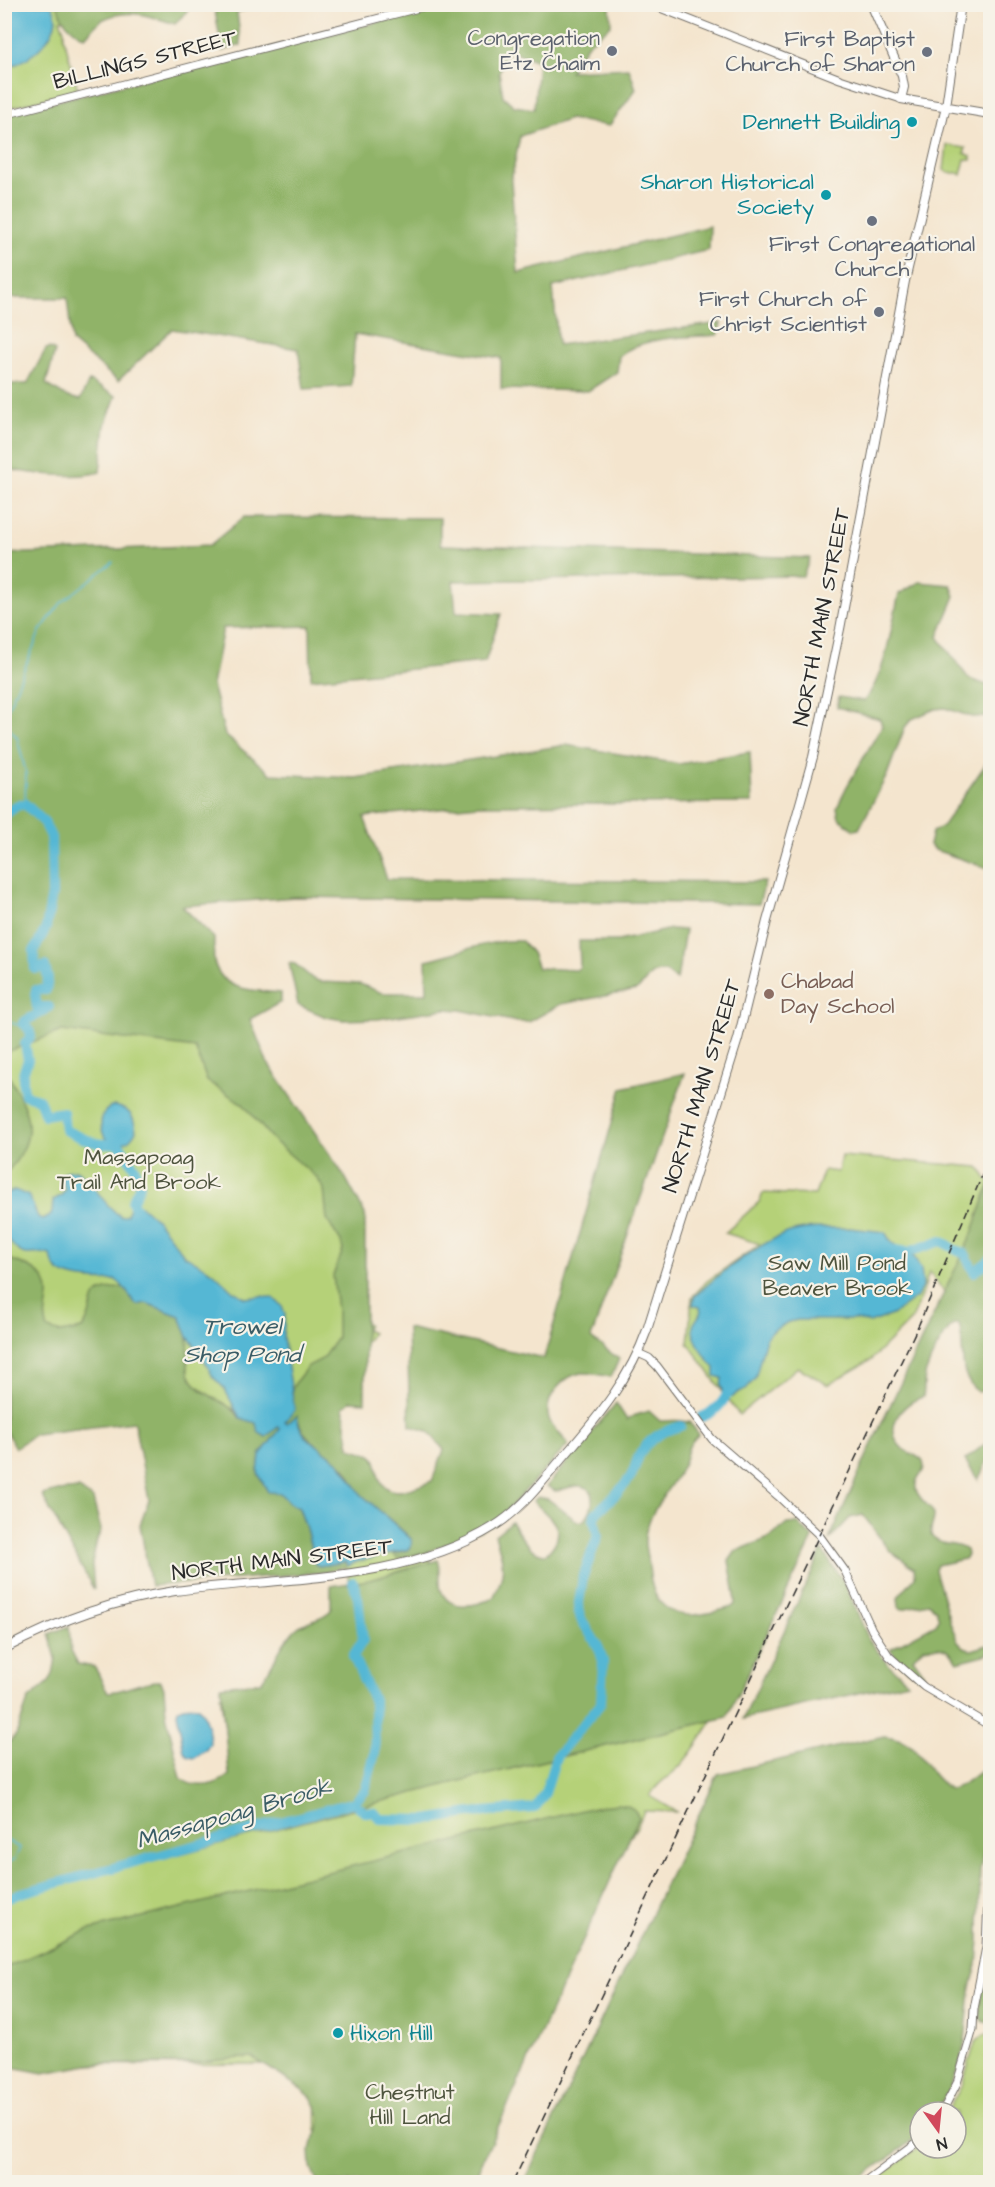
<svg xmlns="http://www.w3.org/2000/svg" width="995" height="2187" font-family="'Architects Daughter',sans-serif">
<rect width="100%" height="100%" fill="#f7f3e8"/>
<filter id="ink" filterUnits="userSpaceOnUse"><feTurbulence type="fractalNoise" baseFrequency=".0167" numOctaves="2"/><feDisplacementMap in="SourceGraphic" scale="12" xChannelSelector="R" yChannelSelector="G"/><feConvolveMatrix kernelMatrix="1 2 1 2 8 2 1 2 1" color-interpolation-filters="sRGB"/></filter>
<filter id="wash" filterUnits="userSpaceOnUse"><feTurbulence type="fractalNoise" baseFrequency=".008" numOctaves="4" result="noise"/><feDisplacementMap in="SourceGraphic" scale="24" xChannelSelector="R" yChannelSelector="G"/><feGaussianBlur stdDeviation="1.35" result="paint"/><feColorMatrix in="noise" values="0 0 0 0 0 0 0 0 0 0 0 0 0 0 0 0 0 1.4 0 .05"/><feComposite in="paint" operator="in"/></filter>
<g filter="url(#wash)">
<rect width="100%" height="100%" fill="#f4e5ce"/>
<path fill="#b5d178" stroke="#707e52" stroke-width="1.5" d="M5 5H61L71 17 60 20 64 30V38L78 90 5 109Z
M947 145 966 148 964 153 971 156V160L965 159 961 175 958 173H948L944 170Z
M5 575 162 897 296 1142 344 1220 345 1315 368 1324 366 1330 372 1333 311 1426 429 1546 431 1565 401 1704 483 1661 645 1437 689 1421 692 1427 605 1581 716 1715C704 1733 694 1751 680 1766 670 1777 657 1782 650 1796L677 1812 644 1811 637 1827 612 1864 317 2182 316 2064 5 2065V1742L25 1739 172 1792 194 1809 232 1775 220 1695 290 1687 358 1608 345 1566 271 1435 234 1407 236 1411 212 1397 92 1305 87 1322 82 1329 36 1347 5 1270Z
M841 1156 979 1167 989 1182 990 1179V1292L945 1293 929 1272 922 1296 912 1319 871 1360 828 1385 798 1367 739 1415 688 1343 692 1297 707 1281 760 1244 725 1233 760 1201 763 1193 815 1195 824 1170 838 1172Z
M984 2035H990V2182H872L920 2146V2148H956V2112H947L962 2085 975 2043Z"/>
<path fill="#90b368" stroke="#5e6f4a" stroke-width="1.5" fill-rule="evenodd" d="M58 4H265V5L237 12 241 45 222 51 214 5 192 6 175 24C151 16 127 7 102 20 96 24 90 32 85 37 73 32 58 18 58 4Z
M447 5H610L611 25 587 45 570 71 629 68 636 89 609 126 570 119 520 136 511 181 518 273 710 226 709 250 553 287 558 345 721 323 718 335C686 338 644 335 619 356L617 372 588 391 501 389V358L355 334 351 386 304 389 298 349 172 329 118 381 72 342 67 298H5L4 114ZM509 50 538 61 534 109 514 106 503 96 499 72Z
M49 348 55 351 46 384 65 396 80 400 89 381 116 396 105 425 100 472C78 479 27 474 5 468V384H27L46 349Z
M244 517 440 518V545L810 558 803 576 453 581 456 612 501 614 485 662 311 679 310 626 223 628 212 685 225 735 271 774 355 778 566 745 679 764 750 752 752 803 478 805 364 817 387 879 765 882 759 904 295 897 182 906 214 938C214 945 213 954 214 961 222 993 255 990 281 993V1002L250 1019 267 1062 345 1177 365 1214V1402L350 1401 343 1407 350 1447C356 1452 371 1451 375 1459 378 1464 377 1472 379 1477 388 1502 415 1487 432 1481L444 1450 428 1431 410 1426 407 1328 544 1358 622 1088 685 1073 591 1338 619 1359 611 1377C603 1376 591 1372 582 1373 564 1375 546 1396 548 1414 549 1428 563 1434 568 1445L493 1525 427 1552 398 1558 393 1554 407 1550 411 1539C395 1522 374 1509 359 1492 353 1485 351 1475 345 1468 328 1450 302 1442 297 1416L287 1423 285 1421 293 1404 292 1389 297 1380 308 1366 322 1359 337 1338V1311L333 1275 343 1250 341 1242 327 1220 324 1189 317 1178 272 1139 243 1104 207 1081 195 1048 62 1031 9 1051 5 1057V554L210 545Z
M919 582 951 585 955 596 938 637 969 679 990 686V716L972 717 945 708 935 709 912 719 905 727 887 775 859 829 854 830 839 818 837 808 846 788 882 726 880 719 837 707 839 697 864 701C886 675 891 627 899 594Z
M990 758V869L935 850 929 845 932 832 942 827Z
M671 929 685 930 677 980 666 972H658L652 974 637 990 561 1004 529 1022H517L460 1010 445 1009 378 1019 343 1020 326 1017 298 1005 289 963 295 964 313 979 322 982 360 984 382 993H427L426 960C459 953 488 939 522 941L532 953 538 968 576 970 580 967 579 941H618Z
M4 1066C26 1110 45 1133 5 1174Z
M990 1183V1389L978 1392C956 1376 966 1347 959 1324L953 1325C942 1336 931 1357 926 1372 923 1380 925 1388 923 1397 901 1403 882 1429 903 1449 908 1453 920 1456 923 1462 924 1464 924 1469 923 1471 902 1494 933 1504 934 1515 935 1523 925 1534 936 1540 945 1546 957 1543 966 1550L967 1555 964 1559 937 1565 935 1570 951 1625 958 1641 966 1649 972 1650 988 1645 990 1651 988 1654 958 1662C949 1647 940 1645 923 1648L913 1658 923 1672 924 1675 919 1677 906 1669 890 1649 936 1624 939 1619 936 1609 928 1603 902 1609 899 1607 898 1597 915 1577 914 1568 889 1550 863 1515 850 1518 829 1540 875 1437 972 1234Z
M4 1257C23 1264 50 1271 48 1296 47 1309 43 1316 48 1329L61 1333 82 1329C102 1300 78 1292 126 1287L130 1297 180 1316C182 1323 188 1331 188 1338 190 1352 184 1368 192 1380 204 1398 230 1401 240 1418L279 1426 280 1429 260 1455 258 1473 268 1492H280L289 1503 299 1508 306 1528 315 1564 319 1566 345 1562 348 1566 326 1572 151 1586 140 1525 149 1500 134 1422 35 1434 15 1448 5 1429Z
M616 1403 627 1420 633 1416 649 1411 660 1421C676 1421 691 1416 698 1435 683 1450 690 1452 682 1467 671 1488 652 1507 646 1531 643 1543 647 1555 649 1567 650 1575 651 1586 655 1594 671 1625 705 1615 732 1607L735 1604V1594L729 1561 736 1551 769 1538 787 1524 798 1523 813 1538 727 1717 452 1783 23 1895 5 1903V1747L16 1735 28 1700 49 1682 53 1674 56 1658 49 1634 69 1626 71 1650 78 1664 94 1667C101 1675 101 1684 108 1692 127 1691 142 1680 161 1681L164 1689 166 1714 181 1778C193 1790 217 1786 229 1775L221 1686 261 1682C274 1665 281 1641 298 1627 309 1619 322 1620 331 1610V1586L369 1580 438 1560C442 1570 438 1580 441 1590 449 1612 476 1606 493 1598 507 1573 504 1561 495 1535L511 1522C520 1533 528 1554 546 1554 571 1531 551 1519 533 1501L538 1497 548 1499 578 1522 585 1520C592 1509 601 1487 579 1486 570 1485 563 1491 555 1491L547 1486Z
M990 1440V1455L978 1480 965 1460Z
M79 1489 93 1499 101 1530 97 1540 92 1563 94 1590 42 1495 58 1491Z
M822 1550 845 1584 869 1640 887 1663 908 1682 743 1719Z
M884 1736C924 1740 921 1770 949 1789 966 1787 975 1772 990 1766V1821L980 1869 979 1940 977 1964 970 1991 965 2041 959 2067 949 2089 936 2112H920V2133L908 2144 854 2182H524L718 1774Z
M617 1804C628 1805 634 1807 639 1817L473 2182H317L311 2167 310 2150 312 2142 319 2130 320 2118 317 2108 311 2097 300 2088 252 2057 180 2064H95L43 2073 5 2066V1968L89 1930 595 1807Z
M990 1949V2023C987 2022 984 2023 982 2020 974 2011 988 1962 990 1949Z"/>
<path fill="#55b7d4" stroke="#407180" stroke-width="1.5" d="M5 4 52 5C53 8 56 14 56 19 54 40 31 59 12 66L5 80Z
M114 1106C130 1109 134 1116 136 1131 129 1145 118 1146 105 1138 99 1126 99 1110 114 1106Z
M76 1170C94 1181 103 1206 122 1217L127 1215 132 1202 144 1208 156 1219 184 1255 213 1272 233 1291 246 1298 262 1296 273 1298 282 1306 285 1314 283 1337 295 1410 285 1421 287 1423 297 1416 299 1425 305 1436 340 1463 361 1494 411 1539 412 1544 409 1549 356 1562 348 1566 345 1562 319 1566 315 1564 306 1528 299 1508 289 1503 280 1493 268 1492 258 1473 260 1455 280 1429 278 1427 266 1437 258 1432 256 1423 240 1418 224 1388 213 1377 202 1355 188 1337 180 1316 146 1303 137 1305C128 1296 126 1287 116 1280 101 1281 66 1281 56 1268 53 1265 52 1259 50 1255 42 1251 35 1255 26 1254 17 1253 10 1242 5 1235V1194L15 1190 29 1196 38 1217 42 1219 49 1217 52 1213 53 1200 61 1196 65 1190 61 1176 66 1171Z
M850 1228 885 1232 891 1242 914 1257 921 1269 923 1285 917 1297 892 1315 870 1323 855 1320H798L788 1322 771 1332 766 1338 755 1379 746 1389 737 1393 733 1397 729 1398 722 1392 723 1390 721 1386 722 1378 715 1376V1368C708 1361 691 1337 693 1327 694 1319 703 1316 700 1307L693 1305 694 1297C715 1277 765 1238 794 1231 812 1226 832 1229 850 1228Z
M183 1707C187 1707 194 1705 198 1707 205 1711 210 1735 210 1744L205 1751 195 1758 188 1757 184 1752 177 1713 178 1709Z"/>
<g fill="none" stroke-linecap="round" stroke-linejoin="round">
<path stroke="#55b7d4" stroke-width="1.5" d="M4 718 40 631 61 603 113 562
M4 724 17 737 26 773 25 804
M4 1020 29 1029
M4 1839 20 1848 15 1859 4 1865"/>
<path stroke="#55b7d4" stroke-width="10" d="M4 816 15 806 25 804 44 822 51 837 52 894 46 928 34 951 35 969 45 966 48 979 46 990H36L35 994 37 1007H49C41 1015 31 1016 23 1023L29 1029 31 1036 25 1044 28 1060 23 1073V1085L25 1095 39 1099 45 1115 63 1112 65 1130C75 1135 93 1144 104 1144 110 1144 112 1142 119 1144L134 1166 140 1185 132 1202 138 1213
M896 1250 908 1252 941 1241 950 1246
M956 1250 965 1254 974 1272 990 1260
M702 1417C717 1411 727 1400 730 1384
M354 1802 364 1812H374L380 1819 426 1820 471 1813 535 1808 545 1793 556 1757 601 1703 603 1661 599 1648 581 1619 578 1609 583 1577 598 1535 594 1520 595 1514C607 1502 622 1491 631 1476 635 1469 636 1461 640 1454 650 1437 663 1431 681 1426
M4 1900 21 1893 354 1802 365 1791 375 1753 374 1702 353 1656 363 1640 358 1598 353 1582"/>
</g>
</g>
<g filter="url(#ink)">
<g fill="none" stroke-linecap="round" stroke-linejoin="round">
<g stroke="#716c64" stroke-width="9">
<path id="tertiary" d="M650 4 840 79 901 99
M4 115 434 4
M638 1353 649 1358 657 1366 712 1439 778 1496 819 1535 845 1571 872 1630 889 1656 924 1687 990 1726
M942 2112 957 2083 973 2029 974 2009 986 1947 990 1851
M864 2182 920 2140"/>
</g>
<g stroke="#716c64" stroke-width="10">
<path id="secondary" d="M871 4 902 76 904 87 901 99 990 114
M4 1649C59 1620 114 1600 175 1591 277 1577 403 1583 493 1527 524 1508 542 1481 566 1454 599 1416 630 1378 647 1330L738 1039 767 921 813 757 840 629 905 281 946 106 961 4"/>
</g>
<use href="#tertiary" stroke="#fff" stroke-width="7"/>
<use href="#secondary" stroke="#fff" stroke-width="8"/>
<path stroke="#2b2b2b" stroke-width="1.5" stroke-dasharray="9 4.5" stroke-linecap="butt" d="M513 2182 919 1324 990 1157"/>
</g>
</g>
<g fill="#6b7280" stroke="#f7f3e8" stroke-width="2">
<circle cx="612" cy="51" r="6"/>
<circle cx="927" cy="52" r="6"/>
<circle cx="872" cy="221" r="6"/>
<circle cx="879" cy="312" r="6"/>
</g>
<g fill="#0f9aa8" stroke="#f7f3e8" stroke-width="2">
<circle cx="912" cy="122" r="6"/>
<circle cx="826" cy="195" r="6"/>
<circle cx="338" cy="2033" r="6"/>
</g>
<circle fill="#8d6e63" stroke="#f7f3e8" stroke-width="2" cx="769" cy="994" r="6"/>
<g text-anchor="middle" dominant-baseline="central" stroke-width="4.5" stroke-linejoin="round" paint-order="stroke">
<g font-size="22" fill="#5b616d" stroke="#f7f3e8" text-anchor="end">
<text x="600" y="38">Congregation<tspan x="600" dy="25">Etz Chaim</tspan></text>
<text x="915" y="39">First Baptist<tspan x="915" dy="25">Church of Sharon</tspan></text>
<text x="872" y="244" text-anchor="middle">First Congregational<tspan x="872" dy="25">Church</tspan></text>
<text x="867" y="299">First Church of<tspan x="867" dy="25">Christ Scientist</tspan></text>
</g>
<g font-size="22" fill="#2b2b2b" stroke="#f7f3e8">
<text transform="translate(145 60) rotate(-14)">BILLINGS STREET</text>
<text transform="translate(822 617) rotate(-79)">NORTH MAIN STREET</text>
<text transform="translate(702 1086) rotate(-73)">NORTH MAIN STREET</text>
<text transform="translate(282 1560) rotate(-7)">NORTH MAIN STREET</text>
</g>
<g font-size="22" fill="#0d838f" stroke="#f7f3e8" text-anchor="end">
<text x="900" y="122">Dennett Building</text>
<text x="814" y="182">Sharon Historical<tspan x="814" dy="25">Society</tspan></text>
<text x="350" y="2033" text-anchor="start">Hixon Hill</text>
</g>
<g font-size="22" fill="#785e54" stroke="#f7f3e8" text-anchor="start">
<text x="781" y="981">Chabad<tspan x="781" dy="25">Day School</tspan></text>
</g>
<g font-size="22" fill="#4e543e" stroke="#f7f3e8">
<text x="139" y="1157">Massapoag<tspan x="139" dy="25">Trail And Brook</tspan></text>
<text x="837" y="1263">Saw Mill Pond<tspan x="837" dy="25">Beaver Brook</tspan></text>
<text x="410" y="2092">Chestnut<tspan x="410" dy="25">Hill Land</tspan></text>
</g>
<g font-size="24" font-style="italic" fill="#3a5c66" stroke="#f7f3e8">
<text x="242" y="1327">Trowel<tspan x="242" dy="28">Shop Pond</tspan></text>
<text transform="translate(234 1814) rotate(-16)">Massapoag Brook</text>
</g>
</g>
<rect width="995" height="2187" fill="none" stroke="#f7f3e8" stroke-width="24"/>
<g transform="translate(938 2130) rotate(165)"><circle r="28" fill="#f7f3e8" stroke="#a5a39c" stroke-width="1.5"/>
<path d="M0-4.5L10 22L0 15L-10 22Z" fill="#d1495b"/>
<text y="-9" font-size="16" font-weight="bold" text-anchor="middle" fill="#2b2b2b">N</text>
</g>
</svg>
